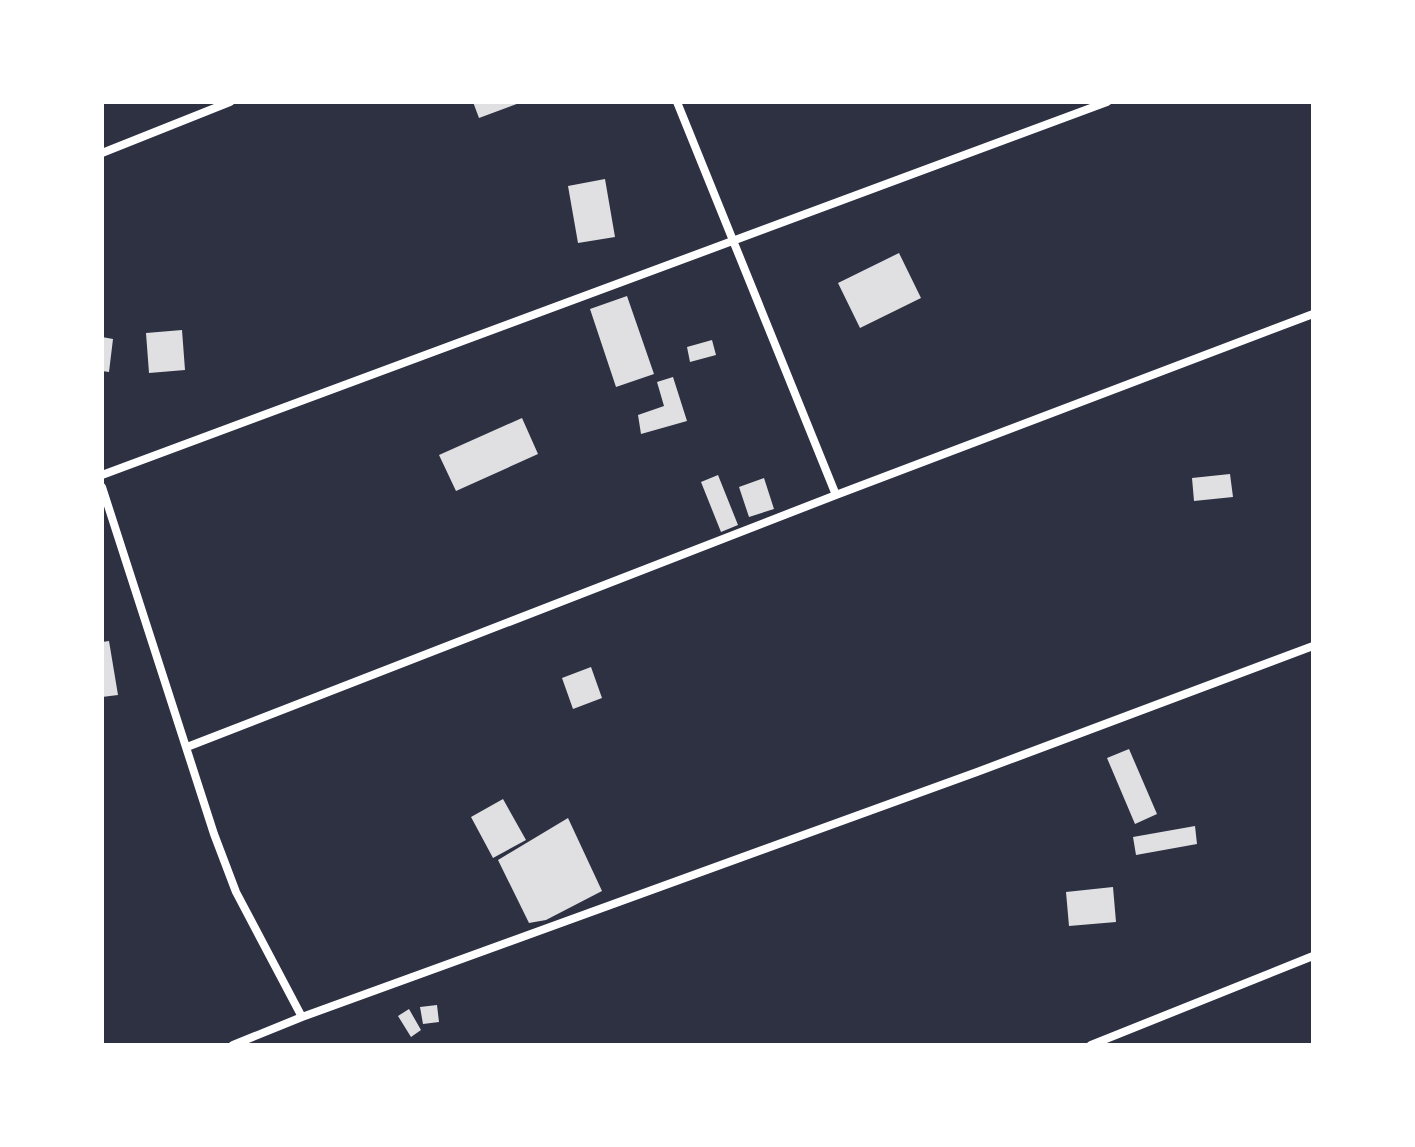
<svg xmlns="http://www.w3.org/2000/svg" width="1415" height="1147" font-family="Literata,serif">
<rect width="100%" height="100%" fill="#2d3142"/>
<path fill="#e0e0e3" d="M473 102H522L479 118Z
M605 179 615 237 578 243 568 186Z
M899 253 921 298 860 328 838 283Z
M627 296 654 374 616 387 590 309Z
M182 330 185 370 149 373 146 333Z
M102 337 113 339 109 372 102 371Z
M712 340 716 355 690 362 687 347Z
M673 377 687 421 641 434 638 415 664 406 657 382Z
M522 418 538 454 456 491 439 455Z
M1230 474 1233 497 1194 501 1192 478Z
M718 475 738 525 721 532 701 482Z
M764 478 774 509 749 517 739 487Z
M109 641 118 695 102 697V642Z
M591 667 602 698 573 709 562 678Z
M1129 749 1157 814 1135 824 1107 758Z
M503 799 526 840 493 858 471 817Z
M568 818 602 891 546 920 529 923 498 860Z
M1195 826 1197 844 1136 855 1133 837Z
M1113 887 1116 922 1069 926 1066 892Z
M437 1005 439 1022 423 1024 420 1007Z
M409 1009 421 1030 411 1037 398 1016Z"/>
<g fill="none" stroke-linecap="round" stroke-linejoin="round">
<path stroke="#fff" stroke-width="8" d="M677 102 836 495
M102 153 230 102
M102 475 1107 102
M102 487 214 834 236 892 302 1017
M187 747 836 495 1313 314
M233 1045 302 1017 977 772 1313 646
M1091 1045 1313 956"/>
</g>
<rect width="1415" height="1147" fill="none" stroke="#ffffff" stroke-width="208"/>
</svg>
